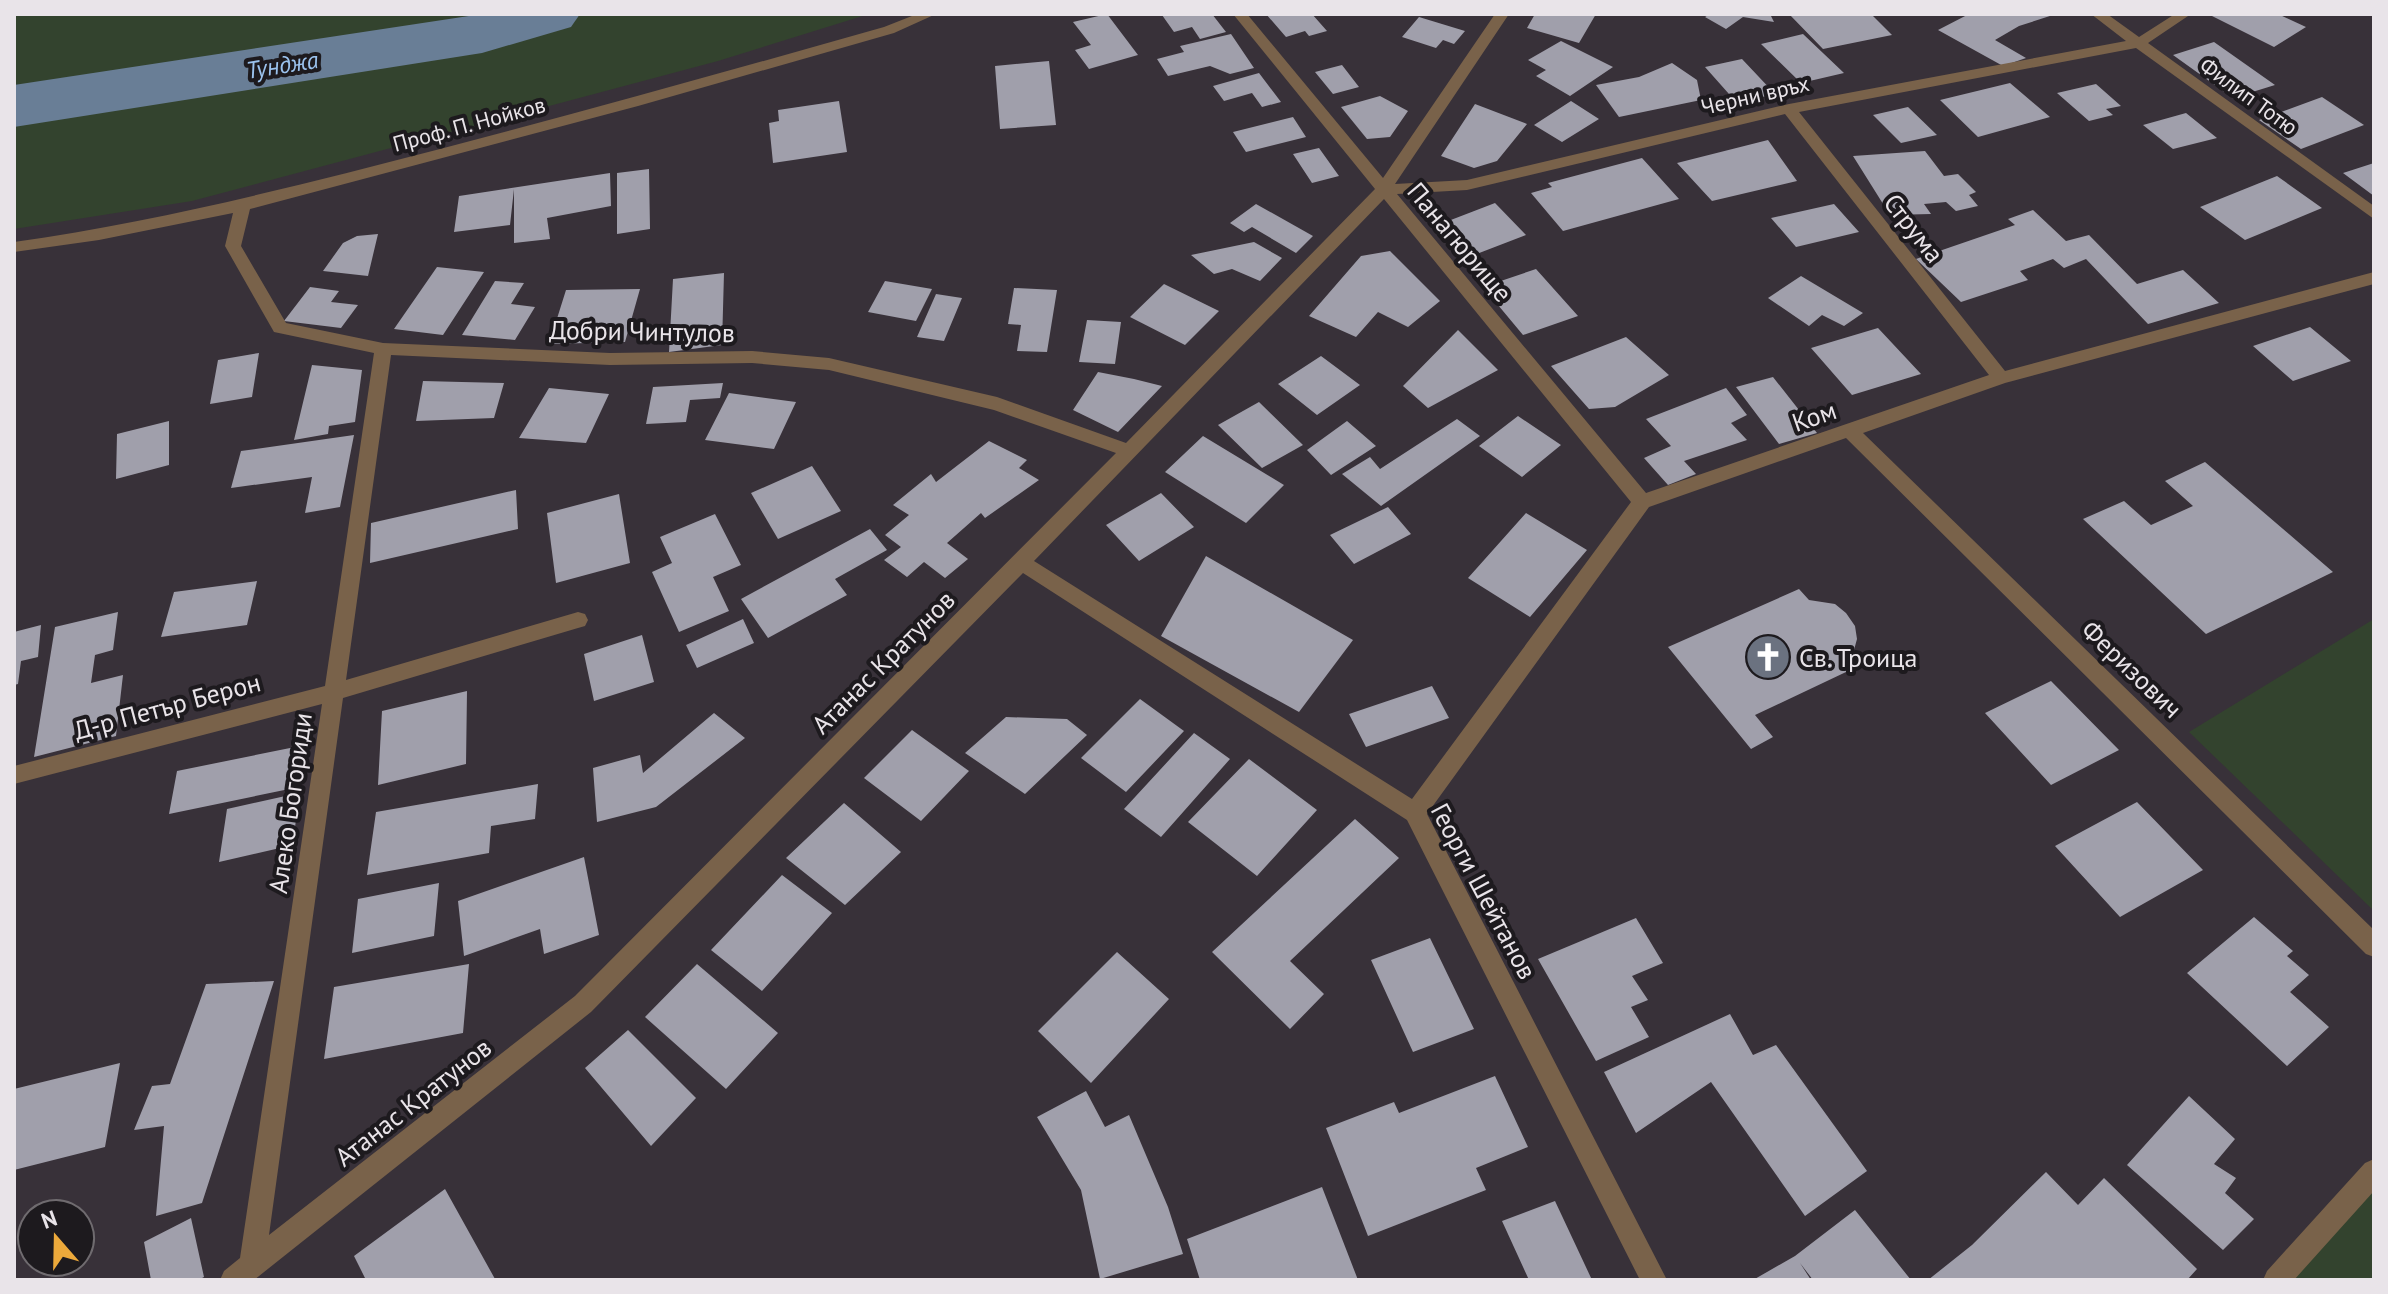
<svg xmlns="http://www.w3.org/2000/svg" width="2388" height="1294" font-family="'PT Sans',sans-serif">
<rect width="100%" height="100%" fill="#383139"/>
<path fill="#33432e" d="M14 14H869L718 61 192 201 14 229Z
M2374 619V911L2189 732Z
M2374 1172V1280H2276Z"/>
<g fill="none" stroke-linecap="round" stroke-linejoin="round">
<path fill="#697e96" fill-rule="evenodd" d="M482 14H580L571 27 482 53 14 127V85Z"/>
</g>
<path fill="#a09fab" d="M1107 14 1138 55 1089 69 1075 50 1091 45 1073 22Z
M1212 14 1226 32 1200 39 1192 27 1174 32 1162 15Z
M1266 14H1312L1327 31 1309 36 1305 31 1286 37Z
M1535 14H1596L1579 43 1527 28Z
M1710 14H1770L1774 22 1743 17 1726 29 1705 17Z
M1789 14H1871L1892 35 1823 49Z
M1969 14H2053V15L2019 26 1995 40 2026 58 2003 66 1938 30Z
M2216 14H2278L2306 27 2274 47 2212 16Z
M1419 17 1465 31 1454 44 1443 40 1436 48 1402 37Z
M1231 34 1254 68 1230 74 1210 66 1168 76 1157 59 1184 52 1180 46Z
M1803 34 1844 73 1801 83 1761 44Z
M1561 41 1613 67 1570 96 1536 76 1546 70 1528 60Z
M2214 42 2275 85 2233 98 2173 55Z
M1742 59 1775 94 1737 103 1705 67Z
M1049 61 1056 125 1000 129 995 66Z
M1672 63 1697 80 1701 100 1619 117 1596 85 1639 77Z
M1342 65 1359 87 1333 94 1315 72Z
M1259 73 1281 102 1262 107 1252 93 1224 101 1213 86Z
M2010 83 2050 117 1978 137 1940 100Z
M2096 84 2121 106 2106 109 2113 115 2089 121 2057 93Z
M1380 96 1408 111 1390 137 1367 139 1341 107Z
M2322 97 2364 125 2301 149 2259 120Z
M839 101 847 152 773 163 769 123 779 121 778 110Z
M1571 101 1599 119 1562 142 1534 125Z
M1475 104 1527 124 1497 161 1474 168 1441 156Z
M1908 107 1937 135 1901 143 1873 115Z
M2186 113 2217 138 2173 149 2143 125Z
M1293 117 1306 137 1246 152 1233 132Z
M1768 140 1797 181 1712 201 1677 163Z
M1319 148 1339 176 1312 183 1293 154Z
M1925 151 1944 176 1958 174 1976 192 1969 195 1978 206 1956 211 1946 202 1924 204 1931 214 1890 215 1853 156Z
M1642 158 1679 199 1563 231 1531 193 1552 187 1548 183Z
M2374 163V196L2343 173Z
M649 169 650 229 617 234V173Z
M610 173 611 206 547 218 550 239 514 243V189L510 225 454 232 459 196Z
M2277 176 2322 208 2245 240 2200 207Z
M1495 203 1526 235 1474 255 1443 223Z
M1256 204 1313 236 1296 253 1252 227 1244 232 1230 223Z
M1834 204 1859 232 1796 247 1771 218Z
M2033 210 2066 241 2089 235 2137 284 2183 270 2219 303 2148 324 2086 259 2064 268 2053 259 2020 271 2028 280 1961 302 1916 259 2015 225 2008 219Z
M378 234 368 276 323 271 343 243 357 236Z
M1254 242 1282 258 1260 281 1232 269 1214 274 1191 255Z
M1390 251 1440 301 1408 327 1378 312 1356 337 1309 316 1361 256Z
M437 267 484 272 443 335 394 329Z
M1536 269 1578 316 1523 335 1483 287Z
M724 273 722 345 669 352 673 279Z
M1801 276 1863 313 1844 326 1822 315 1809 326 1768 298Z
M495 281 524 283 511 304 535 307 515 340 462 335Z
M885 281 932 289 916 321 868 312Z
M1164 284 1219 311 1185 345 1130 317Z
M310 287 339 291 331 302 358 305 341 328 284 321Z
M1014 288 1057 290 1047 352 1017 351 1021 325 1008 324Z
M640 289 625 342 549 344 566 290Z
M936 294 962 298 944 341 917 337Z
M1087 320 1121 322 1115 364 1079 362Z
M2310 327 2351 361 2293 381 2253 346Z
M1878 328 1921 374 1852 395 1811 348Z
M1458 330 1498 370 1428 408 1403 386Z
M1626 337 1669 375 1615 407 1589 409 1551 366Z
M259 353 252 397 210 404 218 360Z
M1321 356 1360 385 1317 415 1278 384Z
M312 365 362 370 355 422 329 426 328 434 294 440Z
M1098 372 1134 379 1162 386 1118 432 1073 410Z
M1773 377 1817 433 1779 444 1736 387Z
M423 381 462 382 504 383 494 418 416 421Z
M723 383 720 398 690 400 686 422 646 424 653 387Z
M549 388 609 394 586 443 519 438Z
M1726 388 1747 415 1731 423 1747 440 1684 461 1696 474 1668 485 1644 458 1671 446 1646 419Z
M729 393 796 402 774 449 705 440Z
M1259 402 1303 445 1262 468 1218 425Z
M1518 416 1561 445 1522 477 1479 446Z
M1457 419 1480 436 1381 506 1342 474 1370 457 1380 469Z
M169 421V465L116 479 117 434Z
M1347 421 1376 446 1331 475 1307 450Z
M354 435 340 507 305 513 312 477 231 488 241 451Z
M1203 436 1284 485 1246 523 1165 472Z
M989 441 1027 460 1019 468 1039 480 985 518 981 513 947 543 968 559 945 578 924 562 907 577 884 560 901 547 885 535 909 515 893 505 931 474 936 482Z
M2205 462 2333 572 2206 634 2083 519 2124 501 2151 525 2193 506 2165 481Z
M812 466 841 511 778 539 751 493Z
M516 490 518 529 370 563 371 523Z
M1161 493 1194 527 1139 561 1106 525Z
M619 494 630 563 556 583 547 513Z
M1388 507 1411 534 1354 564 1330 535Z
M1526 513 1587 550 1530 617 1468 578Z
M715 514 741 565 713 577 729 611 679 632 652 572 672 563 660 537Z
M870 529 887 550 835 579 847 595 768 638 741 599Z
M1206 556 1353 640 1299 712 1161 636Z
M257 581 247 625 161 637 174 592Z
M1799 589 1809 600 1835 604 1846 613 1855 626 1857 639 1854 650 1865 663 1755 715 1773 737 1751 749 1668 647Z
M118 612 113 650 95 655 91 683 123 675 116 736 34 757 55 627Z
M743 619 754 643 697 668 686 645Z
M41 625 38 657 21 661 18 684 14 685V632Z
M642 635 654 682 594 701 584 654Z
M2051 681 2119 750 2051 785 1985 713Z
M1432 686 1449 718 1366 747 1349 714Z
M467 691 466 764 378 785 382 711Z
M1140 699 1184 731 1126 792 1081 758Z
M714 713 745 738 656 807 597 822 593 768 640 755 643 773Z
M1006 717 1067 719 1087 735 1025 794 965 753Z
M912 730 969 771 921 821 864 778Z
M1194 733 1230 759 1161 837 1124 809Z
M305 745 299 787 169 814 177 771Z
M1249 759 1317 810 1257 876 1188 822Z
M538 784 535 819 491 826 489 853 367 875 376 812Z
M299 793 293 845 219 862 227 809Z
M2137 802 2203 870 2120 917 2055 846Z
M844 803 901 852 845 905 786 858Z
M1355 819 1399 858 1290 961 1324 994 1290 1029 1212 952Z
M584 857 599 935 544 954 540 929 464 956 458 901Z
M782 875 832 913 762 991 711 950Z
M439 883 434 936 352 953 358 899Z
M2254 917 2293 951 2287 956 2309 975 2290 992 2329 1027 2287 1066 2187 973Z
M1636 918 1663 963 1632 976 1648 1000 1631 1007 1649 1037 1596 1061 1538 959Z
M1430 938 1474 1029 1413 1052 1371 960Z
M1117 952 1169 999 1091 1083 1038 1031Z
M469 964 463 1033 324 1059 334 987Z
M697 964 778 1033 726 1089 645 1017Z
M274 981 202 1203 156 1216 164 1126 134 1130 152 1086 170 1084 206 984Z
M1730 1014 1753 1055 1776 1045 1867 1171 1805 1216 1711 1082 1636 1133 1604 1072Z
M628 1030 696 1098 651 1146 585 1068Z
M120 1063 105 1147 14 1170V1089Z
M1495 1076 1528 1147 1476 1168 1486 1190 1368 1236 1326 1128 1394 1102 1399 1113Z
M1086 1091 1105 1127 1129 1115 1168 1207 1183 1254 1100 1279 1081 1190 1037 1117Z
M2189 1096 2235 1139 2214 1164 2236 1178 2225 1193 2254 1219 2223 1250 2127 1165Z
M2046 1172 2078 1205 2104 1178 2197 1269 2187 1280H1928L1972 1245Z
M1322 1187 1358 1280H1200L1187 1239Z
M445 1189 495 1279 366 1280 354 1256Z
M1555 1201 1592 1280H1529L1502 1221Z
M1855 1210 1911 1280H1813L1800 1263 1811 1280H1753L1795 1256Z
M191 1218 204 1277 198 1280H151L144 1242Z"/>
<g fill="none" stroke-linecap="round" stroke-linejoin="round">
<path fill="#79624a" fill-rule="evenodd" d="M917 14H936L894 33 638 106 250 209 241 246 286 323 383 343 610 353 752 351 829 358 997 397 1126 443 1375 189 1233 14H1247L1383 178 1495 14H1509L1395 184 1467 180 1789 104 2126 41 2091 14H2107L2139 37 2175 14H2191L2148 43 2374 206V219L2136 48 1799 112 2005 371 2374 272V284L2005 383 1863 433 2374 930V957L2366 954 1846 438 1649 507 1427 814 1667 1280H1640L1407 820 1023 573 591 1012 254 1280H220L224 1271 240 1258 322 704 14 784V766L325 686 374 353 274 332 225 246 233 213 99 240 14 252V242C160 221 298 186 440 149 589 110 736 69 884 27ZM1785 114 1989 375 1646 493 1397 194 1467 190ZM1384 199 1631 502 1412 799 1034 561ZM391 355 610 365 752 363 829 370 994 410 1116 453 575 996 269 1235 343 698 578 628 585 626 588 620 585 614 578 612 346 680Z
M2374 1159V1191L2294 1280H2263L2267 1271 2365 1163Z"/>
</g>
<defs>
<g id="church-disc" transform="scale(2.3)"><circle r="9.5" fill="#6b7280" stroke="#1d1a1e"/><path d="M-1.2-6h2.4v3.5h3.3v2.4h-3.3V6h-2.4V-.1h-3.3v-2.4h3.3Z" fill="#fff"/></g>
</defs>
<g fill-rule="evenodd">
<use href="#church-disc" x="1768" y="657"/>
</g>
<g text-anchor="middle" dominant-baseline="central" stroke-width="8" stroke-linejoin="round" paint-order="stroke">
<g font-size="22" fill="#e9e4e9" stroke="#1d1a1e">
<text transform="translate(1755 95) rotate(-13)">Черни връх</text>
<text transform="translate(2249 96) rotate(36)">Филип Тотю</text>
<text transform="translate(469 124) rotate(-15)">Проф. П. Нойков</text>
</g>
<g font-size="24" font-style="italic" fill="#9bc2ed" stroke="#1d1a1e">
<text transform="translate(282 65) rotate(-9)">Тунджа</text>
</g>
<g font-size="26" fill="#e9e4e9" stroke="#1d1a1e">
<text transform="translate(1914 228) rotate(52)">Струма</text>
<text transform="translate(1460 242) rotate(50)">Панагюрище</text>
<text transform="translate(642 331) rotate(1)">Добри Чинтулов</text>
<text transform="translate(1814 416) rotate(-19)">Ком</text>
<text transform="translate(883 662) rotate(-45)">Атанас Кратунов</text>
<text transform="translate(2132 669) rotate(44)">Феризович</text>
<text transform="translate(167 706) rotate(-15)">Д-р Петър Берон</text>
<text transform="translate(290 803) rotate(-82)">Алеко Богориди</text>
<text transform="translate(1484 891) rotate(62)">Георги Шейтанов</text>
<text transform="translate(413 1102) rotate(-38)">Атанас Кратунов</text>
</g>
<g font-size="26" fill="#e9e4e9" stroke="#1d1a1e" text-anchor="start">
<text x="1799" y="657">Св. Троица</text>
</g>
</g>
<rect width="2388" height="1294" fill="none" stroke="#e9e4e9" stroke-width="32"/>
<g transform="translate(56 1238) rotate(340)"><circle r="38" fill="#1d1a1e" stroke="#6f6b6f" stroke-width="2"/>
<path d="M0-6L14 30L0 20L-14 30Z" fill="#eca93b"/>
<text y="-12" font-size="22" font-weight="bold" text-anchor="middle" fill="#e9e4e9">N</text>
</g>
</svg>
